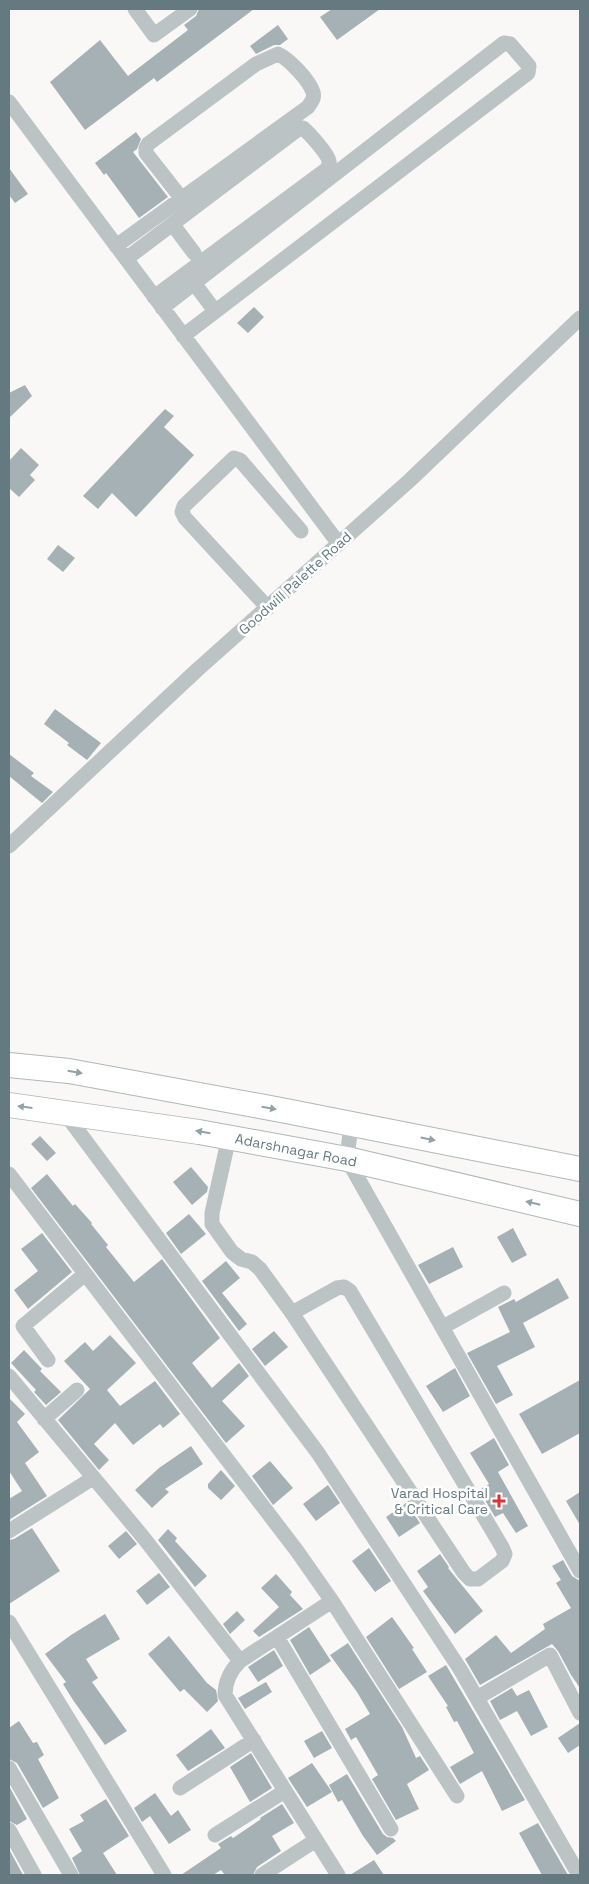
<svg xmlns="http://www.w3.org/2000/svg" width="589" height="1884" font-family="'Space Grotesk',sans-serif">
<rect width="100%" height="100%" fill="#f9f8f6"/>
<path fill="#a5b1b4" d="M199 9H254L157 82 154 78 85 130 50 82 100 40 128 76 188 30 184 25 196 16Z
M332 9H380L337 40 320 17Z
M278 25 288 39 280 45H274L256 54 250 46Z
M136 132 141 139 137 149 133 152 168 197 139 218 106 173 104 175 95 163Z
M9 168 28 194 15 203 9 195Z
M254 307 264 317 248 333 237 323Z
M25 385 32 396 9 418V393Z
M165 409 174 416 164 427 194 455 136 517 112 493 98 509 83 496Z
M21 448 39 465 30 475 35 480 19 497 9 488V461Z
M58 545 75 558 63 572 47 559Z
M55 709 101 743 87 760 67 745 69 743 44 724Z
M9 754 34 773 31 776 53 792 42 803 9 776Z
M40 1136 56 1153 47 1161 31 1144Z
M191 1167 208 1187 207 1192 192 1205 173 1182Z
M47 1174 73 1206 75 1204 92 1223 91 1224 108 1245 106 1247 134 1282 162 1259 220 1338 192 1363 212 1388 239 1363 249 1376 222 1401 245 1426 226 1443 31 1188Z
M189 1214 206 1234 181 1254 166 1233Z
M513 1228 527 1255 512 1263 497 1237Z
M42 1233 72 1272 28 1309 14 1290 38 1271 21 1249Z
M453 1247 463 1267 429 1284 418 1265Z
M226 1261 240 1278 222 1293 247 1324 239 1331 202 1281Z
M558 1278 569 1298 523 1323 535 1347 497 1366 513 1395 496 1404 467 1353 510 1332 498 1307 514 1299 516 1302Z
M274 1331 288 1347 265 1366 252 1349Z
M110 1335 136 1363 107 1390 120 1406 155 1381 180 1414 163 1428 160 1424 133 1445 115 1423 94 1444 109 1460 99 1470 58 1420 90 1389 64 1361 85 1342 93 1351Z
M24 1350 42 1369 40 1371 61 1392 46 1405 34 1392 36 1390 11 1363Z
M455 1368 470 1396 443 1412 426 1386Z
M580 1380V1433L542 1454 519 1414Z
M9 1398 25 1414 17 1422 39 1452 25 1463 47 1496 9 1520V1499L22 1491 9 1471Z
M494 1438 509 1465 498 1472 528 1526 516 1533 503 1513 495 1517 479 1490 489 1484 470 1453Z
M191 1446 203 1464 165 1489 169 1492 152 1508 135 1490 159 1468Z
M270 1461 293 1488 273 1505 252 1476Z
M221 1470 235 1486 221 1500 208 1488V1484Z
M328 1485 340 1503 316 1521 303 1504Z
M580 1492V1525L566 1501Z
M406 1503 420 1523 399 1537 386 1517Z
M32 1528 60 1571 9 1604V1540L14 1539Z
M168 1529 177 1538 175 1541 207 1576 195 1587 158 1540Z
M126 1531 137 1544 119 1559 108 1546Z
M369 1548 391 1581 375 1592 352 1561Z
M440 1554 449 1567 448 1568 483 1611 455 1634 423 1591 428 1587 417 1571Z
M563 1560 572 1576 580 1581V1688L571 1675 558 1651 552 1644 480 1685 465 1659 496 1635 511 1653 545 1629 543 1624 571 1608 556 1583 561 1580 552 1566Z
M159 1573 170 1587 147 1605 136 1591Z
M276 1574 292 1592 290 1595 303 1609 259 1637 253 1631 279 1607 261 1588Z
M237 1611 245 1620 230 1634 223 1624Z
M105 1614 120 1639 86 1659 98 1678 92 1682 127 1731 105 1745 73 1700 63 1684 66 1682 45 1654 71 1635Z
M392 1617 414 1648 412 1649 427 1672 399 1689 366 1637Z
M309 1627 331 1661 310 1675 290 1640Z
M169 1636 207 1683 216 1690 218 1701 207 1712 184 1689 180 1692 148 1654Z
M348 1643 402 1727 416 1758 420 1756 429 1770 407 1784 419 1809 396 1820 372 1779 378 1775 356 1737 351 1740 345 1729 370 1714 357 1692 330 1655Z
M274 1650 283 1666 258 1682 248 1667Z
M446 1665 525 1800 502 1811 482 1771 460 1784 450 1767 474 1753 457 1721 454 1722 446 1707 448 1706 428 1676Z
M266 1682 272 1692 245 1709 238 1698Z
M512 1688 517 1696 529 1690 548 1727 531 1736 517 1711 500 1720 490 1701Z
M19 1721 33 1743 37 1742 44 1755 38 1759 59 1798 43 1808 17 1763 9 1759V1728Z
M580 1723V1745L568 1753 558 1738Z
M211 1729 225 1748 188 1771 176 1755Z
M322 1731 332 1748 314 1758 304 1741Z
M251 1753 272 1788 250 1802 230 1767Z
M312 1763 332 1792 307 1807 288 1778Z
M347 1774 383 1834 387 1837 393 1838 396 1841 377 1855 363 1836 342 1800 338 1802 329 1785Z
M9 1786 27 1819 17 1825 9 1821Z
M155 1793 171 1816 178 1810 191 1830 169 1844 150 1816 142 1822 134 1808Z
M106 1799 129 1836 103 1853 117 1875H80L72 1858 82 1851 69 1829 84 1821 80 1815Z
M282 1804 294 1823 272 1836 281 1851 257 1867 253 1875H225L221 1870 213 1875H181L221 1848 218 1844 231 1836 233 1838 261 1819 260 1818Z
M538 1823 568 1875H542L519 1833Z
M9 1849 23 1875H9Z
M374 1860 384 1875H350Z"/>
<g fill="none" stroke-linecap="round" stroke-linejoin="round">
<g stroke="#b0b7b9" stroke-width="26">
<path id="primary" d="M9 1065 69 1071 281 1110 580 1169
M9 1105 199 1132 347 1159 580 1214"/>
</g>
<path stroke="#bbc3c5" stroke-width="15" d="M135 9 154 35 190 9
M9 102 339 544
M173 225 194 253
M116 246 308 107C311 102 315 99 313 92 309 80 289 59 278 54L256 64 148 144 146 148V153L182 199
M126 259 297 130 303 128C309 133 328 154 329 161 330 164 328 166 327 169L154 297
M194 283 215 311
M162 308 504 43 510 44 529 66 528 73 183 336
M268 608 185 518 182 512 184 506 234 458 240 460 301 531
M9 846 197 670 410 480 580 318
M64 1112 318 1453 460 1669 579 1875
M351 1124 347 1159 580 1571
M229 1137 212 1213V1224L232 1252 241 1259 252 1262 260 1269 292 1313 337 1288 344 1287 350 1291 502 1547 505 1554 502 1561 478 1579H470L464 1573 292 1313
M9 1174 297 1551 332 1601 457 1796
M443 1327 504 1293
M48 1360 23 1326 85 1274
M9 1376 143 1537 240 1661
M44 1419 77 1390
M9 1531 93 1478
M332 1601 240 1661C230 1671 225 1681 225 1695L338 1875
M9 1622 164 1875
M277 1637 391 1829
M477 1698 550 1655 580 1713
M9 1768 71 1875
M180 1788 254 1740
M9 1830 34 1875
M215 1835 285 1791
M262 1875 316 1840"/>
<use href="#primary" stroke="#fff" stroke-width="24"/>
</g>
<defs><path id="oneway-solid" d="M-6-.8H1V-3.2L6.5 0L1 3.2V.8H-6Z" transform="scale(1.25)"/></defs>
<g fill="#93a2a6">
<use href="#oneway-solid" transform="translate(75 1072) rotate(10)"/>
<use href="#oneway-solid" transform="translate(25 1107) rotate(-173)"/>
<use href="#oneway-solid" transform="translate(269 1108) rotate(10)"/>
<use href="#oneway-solid" transform="translate(203 1132) rotate(-170)"/>
<use href="#oneway-solid" transform="translate(428 1139) rotate(11)"/>
<use href="#oneway-solid" transform="translate(533 1203) rotate(-167)"/>
</g>
<path fill="#dd3232" stroke="#fff" stroke-width="2" d="M496.5 1493.5h5v5h5v5h-5v5h-5v-5h-5v-5h5z"/>
<g text-anchor="middle" dominant-baseline="central" stroke-width="5" stroke-linejoin="round" paint-order="stroke">
<g font-size="14" fill="#657a80" stroke="#fff">
<text transform="translate(295 583) rotate(-42)">Goodwill Palette Road</text>
<text transform="translate(296 1150) rotate(11)">Adarshnagar Road</text>
</g>
<g font-size="14" fill="#657a80" stroke="#fff" text-anchor="end">
<text x="488" y="1493">Varad Hospital<tspan x="488" dy="16">&amp; Critical Care</tspan></text>
</g>
</g>
<rect width="589" height="1884" fill="none" stroke="#657a80" stroke-width="20"/>
</svg>
